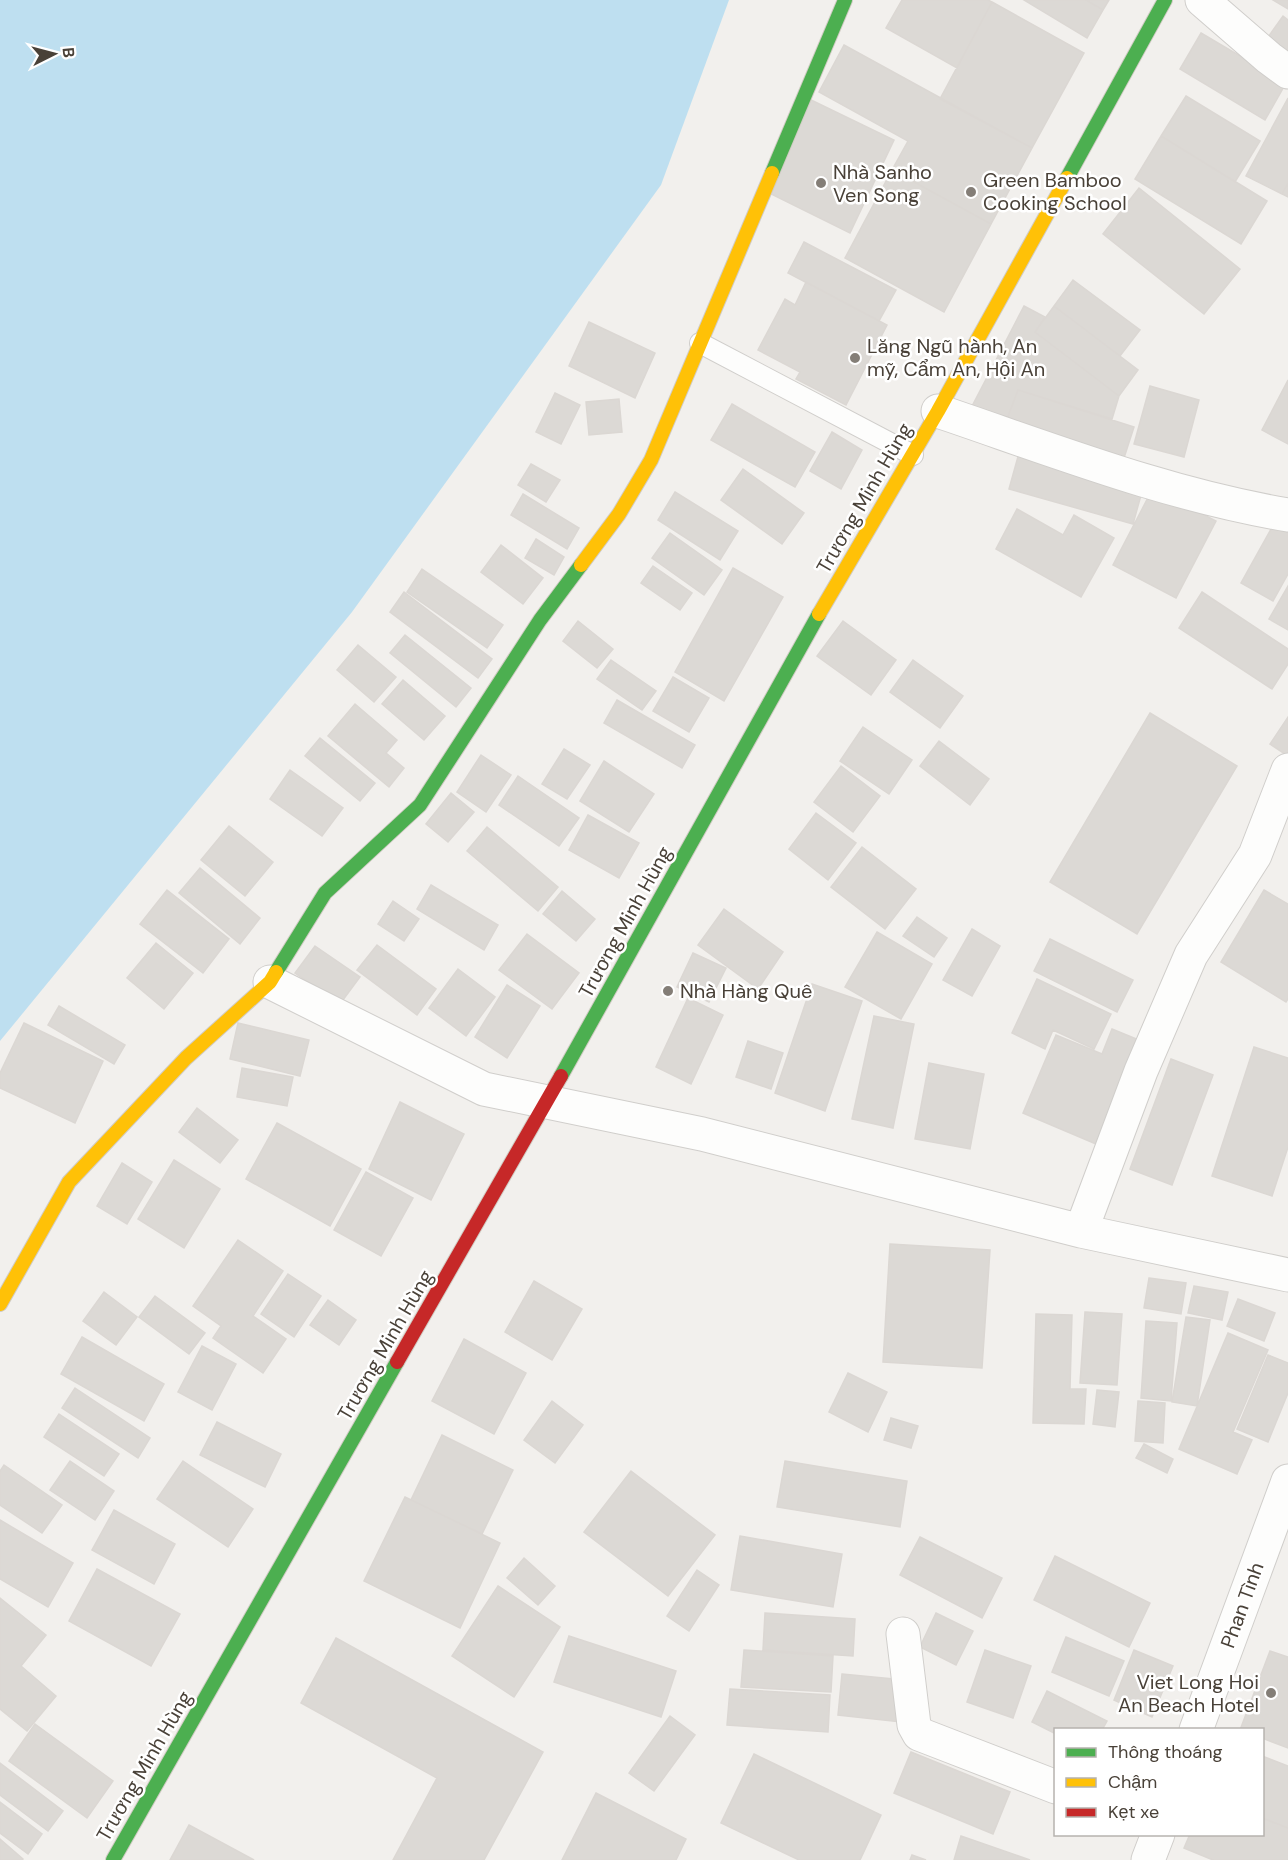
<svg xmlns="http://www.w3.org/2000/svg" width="1288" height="1860" font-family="'DM Sans',sans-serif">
<rect width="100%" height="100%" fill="#f2f0ed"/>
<path fill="#bedff0" d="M0 0H729L661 185 352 612 0 1041Z"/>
<path fill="#dcd9d5" stroke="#dbd7d3" stroke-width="1.5" d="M902 0H988L992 2 957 68 886 28Z
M1024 0H1086L1103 10 1087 38Z
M1086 0H1109L1103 10Z
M1273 0H1288V9Z
M992 2 1084 53 1032 148 940 99Z
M1283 16 1288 20V57L1266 40Z
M1201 33 1286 83 1265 120 1180 69Z
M844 45 1032 148 991 224 892 170 908 141 819 92Z
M1186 96 1260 141 1235 182 1161 136Z
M1288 98V183L1282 194 1246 176Z
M809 99 894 140 850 233 765 191Z
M1161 136 1267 201 1241 244 1135 179Z
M892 170 991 224 944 312 845 258Z
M1288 183V197L1282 194Z
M1139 188 1240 269 1204 314 1103 234Z
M804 242 896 290 879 321 788 273Z
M1073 280 1140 330 1120 356 1054 306Z
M806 282 887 325 846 405 796 379 800 372 758 350 785 299 795 305Z
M1024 306 1045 317 1035 332 1119 396 1112 419 1018 390 1003 430 968 414Z
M1054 306 1138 370 1119 396 1035 332Z
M589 322 655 353 635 398 569 366Z
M1288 380V444L1262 430Z
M1150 386 1199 400 1184 457 1134 444Z
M1018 390 1134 427 1123 461 1005 424Z
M555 393 580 405 561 444 536 432Z
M619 399 622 432 589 435 586 402Z
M732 404 815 452 795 487 711 440Z
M832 432 862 450 841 489 810 471Z
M1019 453 1143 488 1133 524 1009 489Z
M531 464 560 480 546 502 518 485Z
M743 469 804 513 782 544 721 500Z
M1153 488 1216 521 1176 598 1113 565Z
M675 492 738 531 720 560 658 520Z
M523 494 579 528 567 549 511 515Z
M1017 509 1063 535 1074 515 1114 538 1081 597 996 549Z
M1275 522 1288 529V574L1273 601 1241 583Z
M670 533 722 570 704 595 652 558Z
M536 539 564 557 554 575 525 558Z
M501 545 543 578 523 604 481 572Z
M653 566 692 593 680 610 641 583Z
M733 568 783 597 724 701 675 672Z
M422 569 503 625 487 648 407 592Z
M1288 586V630L1269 619Z
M404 592 492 659 478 678 390 612Z
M1202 592 1288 649V664L1272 689 1179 628Z
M578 621 613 649 597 668 563 641Z
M843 621 896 660 871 695 817 656Z
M405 635 471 688 456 707 390 653Z
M358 645 396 677 374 702 337 670Z
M611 660 656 691 642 710 597 679Z
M913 660 963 696 940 728 890 692Z
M673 677 709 698 689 732 653 711Z
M403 680 445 716 424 740 382 704Z
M617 700 695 745 682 768 604 723Z
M355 704 397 740 386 753 404 768 389 787 328 736Z
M1150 713 1237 766 1137 934 1050 882Z
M1288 717V756L1270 744Z
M863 727 912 760 889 794 840 761Z
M320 738 375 783 360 801 305 756Z
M939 741 989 779 970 805 920 766Z
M564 749 590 765 567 799 542 784Z
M481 755 511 775 486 812 457 792Z
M604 761 654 794 629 832 580 801Z
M841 766 880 796 853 832 814 802Z
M290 770 343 808 322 836 270 799Z
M518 776 579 818 559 846 499 805Z
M451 793 474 812 448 842 426 824Z
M816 813 856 843 828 880 789 849Z
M588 815 639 843 619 878 569 850Z
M229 826 273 862 245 896 201 860Z
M487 827 558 887 538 911 467 851Z
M862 847 916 889 885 929 831 887Z
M200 868 260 918 240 944 179 893Z
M431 885 498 925 484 950 417 909Z
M167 890 229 939 203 973 140 924Z
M1264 890 1288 904V999L1286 1002 1221 962Z
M562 891 595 919 576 941 543 914Z
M393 901 419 919 404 941 378 924Z
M724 909 783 952 758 989 698 945Z
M917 917 947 938 934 957 903 936Z
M972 929 1000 946 972 996 943 980Z
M877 932 932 964 901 1019 845 987Z
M527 934 579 973 552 1009 499 970Z
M1050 939 1133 980 1117 1012 1034 971Z
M156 943 193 973 164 1009 127 978Z
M377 945 436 989 417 1015 357 970Z
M315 946 360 977 340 1004 295 973Z
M693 953 726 968 709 1002 677 987Z
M458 969 495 997 466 1036 429 1008Z
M1037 979 1111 1014 1094 1049 1053 1030 1045 1049 1012 1033Z
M812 984 862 1001 825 1111 775 1093Z
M507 985 540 1006 507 1058 475 1037Z
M688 998 723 1015 691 1084 656 1067Z
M59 1006 125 1045 114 1064 48 1025Z
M874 1016 914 1024 893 1128 852 1119Z
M24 1023 103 1061 75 1123 0 1088V1073Z
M238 1023 309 1040 300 1076 230 1059Z
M1112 1029 1146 1043 1103 1147 1023 1113 1056 1035 1102 1054Z
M748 1041 783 1053 771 1089 736 1077Z
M1254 1047 1288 1058V1147L1272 1196 1212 1176Z
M1171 1059 1213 1075 1172 1185 1130 1169Z
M929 1063 984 1074 970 1149 915 1139Z
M242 1068 293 1077 287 1106 237 1097Z
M400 1102 464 1134 431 1200 369 1169Z
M197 1108 238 1140 220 1163 179 1132Z
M277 1123 361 1169 330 1226 246 1179Z
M174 1160 220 1189 184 1248 138 1219Z
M122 1163 152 1182 127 1224 97 1206Z
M366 1172 413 1198 381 1256 334 1230Z
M238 1240 283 1271 253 1316 286 1339 263 1373 213 1338 221 1326 193 1306Z
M890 1244 990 1250 982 1368 883 1362Z
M288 1274 321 1296 294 1337 261 1314Z
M1149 1278 1186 1283 1181 1314 1144 1308Z
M534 1281 582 1309 552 1360 505 1332Z
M1194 1286 1228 1292 1222 1320 1188 1313Z
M104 1292 137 1317 116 1345 83 1321Z
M155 1296 205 1333 189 1354 139 1317Z
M1238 1299 1275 1313 1264 1341 1227 1326Z
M328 1300 356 1320 339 1345 310 1325Z
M1085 1312 1122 1314 1117 1385 1080 1383Z
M1036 1314 1072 1315 1070 1389H1086L1084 1424 1033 1423Z
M1186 1317 1210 1320 1197 1406 1172 1402Z
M1146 1321 1177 1323 1171 1401 1141 1398Z
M1228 1333 1268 1350 1233 1432 1252 1440 1237 1474 1179 1449Z
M82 1337 164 1384 144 1421 61 1374Z
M464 1339 526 1373 494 1434 432 1401Z
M202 1346 236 1364 212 1410 178 1392Z
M1268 1355 1288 1363V1393L1268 1442 1237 1429Z
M848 1373 887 1392 868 1432 829 1412Z
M75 1388 150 1438 138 1458 62 1408Z
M1097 1390 1119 1392 1115 1427 1093 1424Z
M552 1401 583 1425 555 1463 524 1440Z
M1138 1401 1165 1403 1163 1443 1135 1441Z
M59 1414 119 1454 104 1476 44 1437Z
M891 1418 918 1426 911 1448 884 1440Z
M217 1422 281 1454 265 1487 200 1455Z
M442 1435 513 1470 482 1534 411 1500Z
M1144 1444 1173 1459 1167 1473 1136 1458Z
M70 1461 114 1491 95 1520 50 1490Z
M183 1461 253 1509 228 1547 157 1499Z
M785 1461 907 1481 900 1527 777 1507Z
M4 1465 62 1505 42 1533 0 1505V1471Z
M631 1471 715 1535 668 1596 584 1532Z
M405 1497 500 1543 460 1628 364 1581Z
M114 1510 175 1544 154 1584 92 1550Z
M0 1520 73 1563 48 1607 0 1579Z
M740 1536 842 1554 833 1607 731 1590Z
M920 1537 1002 1578 982 1618 900 1575Z
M1055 1556 1150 1603 1129 1647 1034 1600Z
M524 1558 555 1586 538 1605 507 1578Z
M97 1569 180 1614 151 1666 69 1621Z
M697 1570 719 1585 689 1631 667 1616Z
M498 1586 560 1627 514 1697 452 1656Z
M0 1598 46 1635 21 1666 56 1696 27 1731 0 1709Z
M765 1613 855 1619 853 1656 763 1650Z
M936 1613 973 1631 956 1665 920 1647Z
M569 1636 676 1671 661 1717 554 1682Z
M1066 1637 1124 1661 1109 1696 1052 1672Z
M336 1638 543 1752 484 1860H393L437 1778 301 1703Z
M744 1650 833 1656 831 1692 741 1687Z
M985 1650 1031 1666 1013 1718 967 1702Z
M1134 1650 1173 1666 1152 1717 1114 1700Z
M1270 1651 1288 1657V1748L1262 1738V1730H1240Z
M842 1674 904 1680 901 1722 838 1715Z
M730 1689 830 1695 828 1732 727 1725Z
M1047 1691 1107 1721 1102 1730H1056V1734L1032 1722Z
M670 1716 695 1735 654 1791 629 1773Z
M35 1724 113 1781 87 1818 9 1761Z
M911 1752 1010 1792 993 1834 894 1793Z
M754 1754 881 1815 860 1860H799L721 1823Z
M1262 1756 1288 1766V1828L1262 1818Z
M0 1763 63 1811 48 1831 0 1795Z
M596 1793 686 1839 676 1860H562Z
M0 1802 42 1834 28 1854 0 1833Z
M1262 1818 1288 1828V1860H1213L1184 1848 1190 1834H1262Z
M189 1825 254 1860H170Z
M961 1836 1030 1860H954Z
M0 1839 23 1859 22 1860H0Z
M912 1855 926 1860H910Z"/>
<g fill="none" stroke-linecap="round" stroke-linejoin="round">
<g stroke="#d0cecb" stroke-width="22">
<path id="lane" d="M700 343 913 455"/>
</g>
<g stroke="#d0cecb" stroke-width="35">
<path id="street" d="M1202 0 1269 58 1288 72
M938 411C1053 450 1168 495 1288 515
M270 982 484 1089 702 1134 1081 1231 1288 1275
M1081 1231 1141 1071 1191 955 1255 855 1288 770
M903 1634 914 1725 919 1734 1056 1787
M1196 1730 1288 1481
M1148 1860 1158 1834"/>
</g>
<g stroke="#d1ccc4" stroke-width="16">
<path id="fast" d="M772 173 845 0
M1067 178 1165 0
M276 972 325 893 420 805 540 620 581 565
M561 1076 819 614
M113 1860 397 1362"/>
</g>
<g stroke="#d1ccc4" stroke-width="16">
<path id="slow" d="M581 565 619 514 651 460 772 173
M819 614 938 411 1067 178
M0 1304 69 1182 186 1058 270 982 276 972"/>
</g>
<g stroke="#d1ccc4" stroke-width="16">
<path id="jam" d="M397 1362 561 1076"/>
</g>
<use href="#lane" stroke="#fdfdfc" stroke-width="20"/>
<use href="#street" stroke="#fdfdfc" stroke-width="33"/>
<use href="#fast" stroke="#4caf50" stroke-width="14"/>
<use href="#slow" stroke="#ffc107" stroke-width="14"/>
<use href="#jam" stroke="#c62828" stroke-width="14"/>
</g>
<g fill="#847e77" stroke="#fff" stroke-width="2">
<circle cx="821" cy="183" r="6"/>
<circle cx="971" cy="192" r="6"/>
<circle cx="855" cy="358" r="6"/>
<circle cx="668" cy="991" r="6"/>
<circle cx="1271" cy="1693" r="6"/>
</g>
<g text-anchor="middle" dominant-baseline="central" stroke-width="5" stroke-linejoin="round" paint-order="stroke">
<g font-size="20" fill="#494138" stroke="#fff" text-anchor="start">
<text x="833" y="172">Nhà Sanho<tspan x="833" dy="23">Ven Song</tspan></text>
<text x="983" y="180">Green Bamboo<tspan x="983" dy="23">Cooking School</tspan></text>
<text x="867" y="346">Lăng Ngũ hành, An<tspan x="867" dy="23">mỹ, Cẩm An, Hội An</tspan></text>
<text x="680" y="991">Nhà Hàng Quê</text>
<text x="1259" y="1682" text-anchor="end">Viet Long Hoi<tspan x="1259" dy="23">An Beach Hotel</tspan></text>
</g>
<g font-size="20" fill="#494138" stroke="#fff">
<text transform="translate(864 498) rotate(-60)">Trương Minh Hùng</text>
<text transform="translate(625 922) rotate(-61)">Trương Minh Hùng</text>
<text transform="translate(385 1345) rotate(-60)">Trương Minh Hùng</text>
<text transform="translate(1242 1605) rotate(-70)">Phan Tình</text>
<text transform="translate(144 1766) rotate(-60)">Trương Minh Hùng</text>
</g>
</g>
<rect x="1054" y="1728" width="210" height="108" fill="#ffffff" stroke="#b6b3af" stroke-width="1.5"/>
<rect x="1066" y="1748" width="30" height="9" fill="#4caf50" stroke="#b6b3af" stroke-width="1.5"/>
<text x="1108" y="1758" font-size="18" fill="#494138">Thông thoáng</text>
<rect x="1066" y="1778" width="30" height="9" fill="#ffc107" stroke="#b6b3af" stroke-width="1.5"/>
<text x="1108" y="1788" font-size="18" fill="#494138">Chậm</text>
<rect x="1066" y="1808" width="30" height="9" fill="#c62828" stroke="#b6b3af" stroke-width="1.5"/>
<text x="1108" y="1818" font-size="18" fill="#494138">Kẹt xe</text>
<g transform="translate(54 54) rotate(84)" stroke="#ffffff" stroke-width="4.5" paint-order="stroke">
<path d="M0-4.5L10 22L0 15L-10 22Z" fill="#494138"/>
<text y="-9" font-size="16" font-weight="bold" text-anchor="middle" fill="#494138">B</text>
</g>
</svg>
